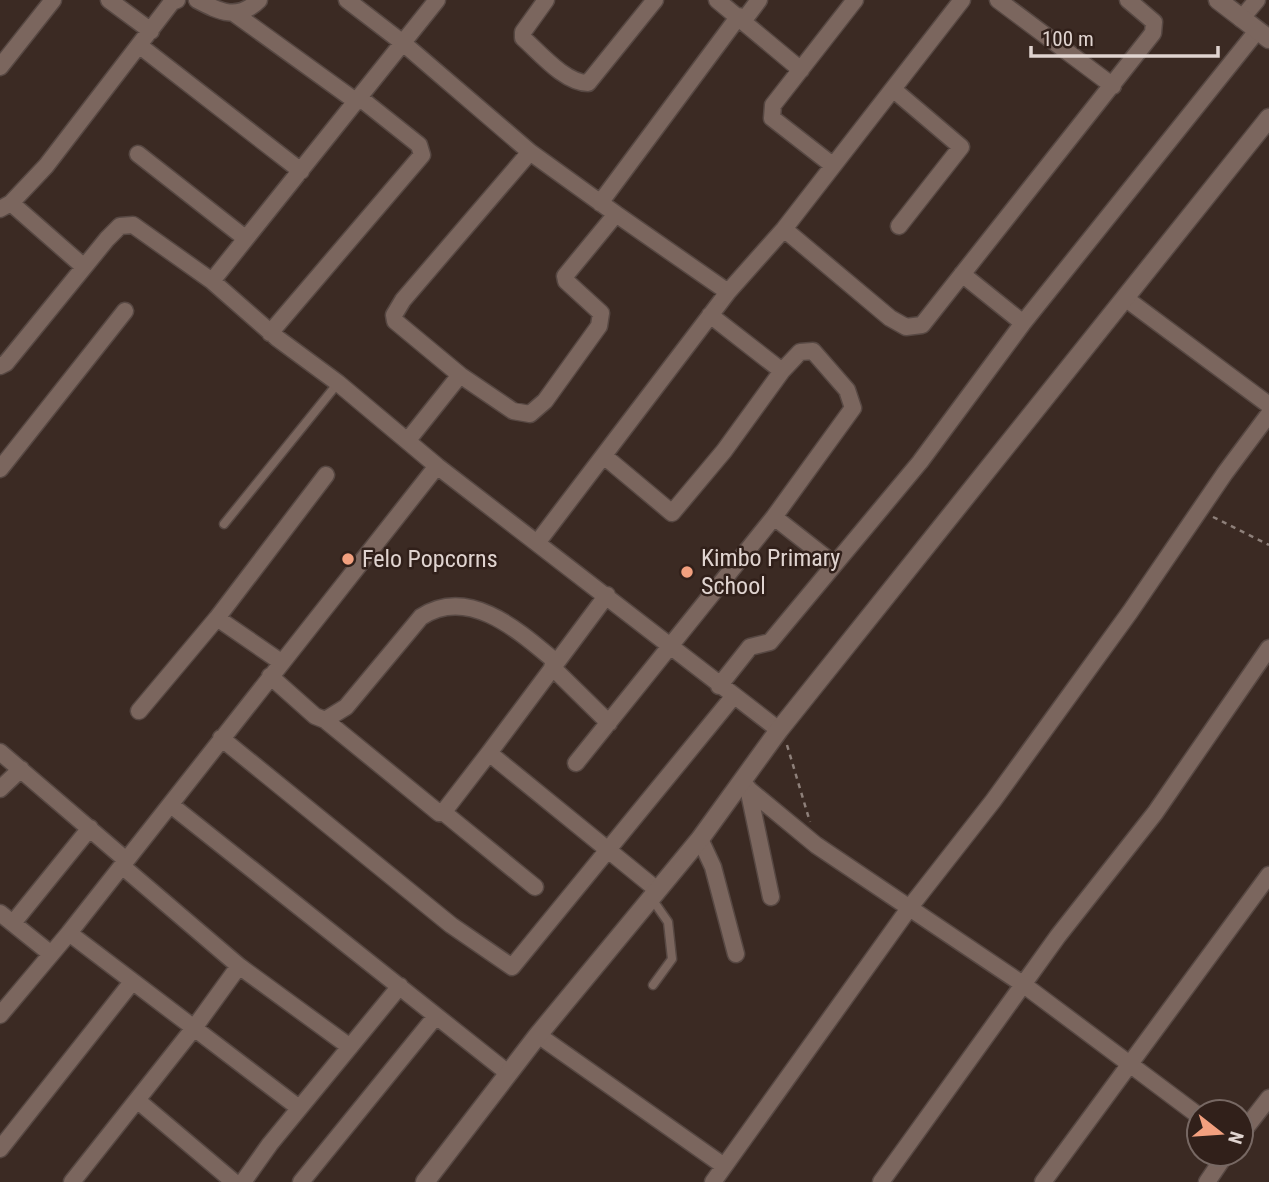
<svg xmlns="http://www.w3.org/2000/svg" width="1269" height="1182" font-family="'Roboto Condensed',sans-serif">
<rect width="100%" height="100%" fill="#3b2a23"/>
<g fill="none" stroke-linecap="round" stroke-linejoin="round">
<g stroke="#574843" stroke-width="11">
<path id="service" d="M224 524 338 383
M652 899 668 922 672 959 653 985"/>
</g>
<g stroke="#574843" stroke-width="19">
<path id="minor" d="M109 0 151 31
M197 0C220 12 238 21 259 0
M347 0 403 43 530 152 616 214 565 276 566 281 601 313 599 326 545 401 530 414 513 411 460 375 395 321 394 315 403 300 530 152
M546 0 523 32V38C540 53 565 83 588 83L655 0
M717 0 801 70
M998 0 1113 86
M235 14 357 102
M1241 19 1257 0
M744 20 759 0
M140 46 301 171
M0 67 53 0
M894 90 961 147 899 226
M138 154 245 238
M831 164 772 118 773 105 855 0
M11 203 84 267
M600 203 739 16
M0 209 11 203 46 166 172 2 177 0
M616 214 728 292
M784 229 890 318 906 327 922 325 1153 33 1154 22 1128 0
M962 274 1023 323
M212 281 437 0
M1125 298 1269 405
M270 333 422 155 419 145 360 98
M0 366 6 363 107 239 120 226 133 225 212 281 277 338 338 383 437 466 779 730
M408 440 460 375
M604 456 672 513 724 451 782 371
M0 469 125 311
M774 517 834 564
M537 543 728 292 784 229 962 0
M217 618 281 662
M552 667 609 723
M270 676 315 716 325 720 346 707 421 617C469 585 520 632 556 662
M719 686 750 647 770 642 920 462 1023 323 1257 31
M139 711 217 618 326 475
M325 720 439 813 445 810 489 753 656 889
M221 738 451 925 512 967 733 697
M0 752 126 860
M489 753 607 595
M576 763 774 517 853 408 847 390 813 351 800 352 782 371 710 315
M741 783 816 845 1024 985 1199 1116
M748 788 771 897
M0 789 21 769
M171 805 508 1073
M443 812 535 887
M700 839 713 867 736 954
M122 866 239 966
M0 913 51 954
M13 923 90 828
M69 933 194 1028 239 966 350 1047
M0 1015 69 933 437 466
M538 1035 724 1166
M137 1100 234 1182
M1241 1134 1269 1098
M0 1149 132 982
M72 1182 194 1028 299 1108
M243 1182 270 1144 400 986
M301 1182 436 1016
M713 1182 910 907 993 801 1130 612 1225 473 1269 414
M881 1182 1058 936 1155 813 1269 648
M1043 1182 1269 875
M1207 1182 1226 1154"/>
</g>
<g stroke="#574843" stroke-width="21">
<path id="tertiary" d="M1218 0 1269 39
M425 1182 538 1035 700 839 779 730 1269 118"/>
</g>
<path stroke="#8e807a" stroke-width="2.5" stroke-dasharray="5 5" stroke-linecap="butt" d="M1213 517 1269 545
M787 745 810 822"/>
<use href="#service" stroke="#7b665e" stroke-width="8"/>
<use href="#minor" stroke="#7b665e" stroke-width="16"/>
<use href="#tertiary" stroke="#7b665e" stroke-width="18"/>
</g>
<g fill="#f2a07f" stroke="#31201a" stroke-width="2.5">
<circle cx="348" cy="559" r="7"/>
<circle cx="687" cy="572" r="7"/>
</g>
<g text-anchor="middle" dominant-baseline="central" stroke-width="5" stroke-linejoin="round" paint-order="stroke">
<g font-size="24" fill="#e0d4d0" stroke="#31201a" text-anchor="start">
<text x="701" y="558">Kimbo Primary<tspan x="701" dy="28">School</tspan></text>
<text x="362" y="559">Felo Popcorns</text>
</g>
</g>
<g transform="translate(1220 1133) rotate(107)"><circle r="33" fill="#31201a" stroke="#776863" stroke-width="2"/>
<path d="M0-5L12 26L0 18L-12 26Z" fill="#f2a07f"/>
<text y="-10" font-size="19" font-weight="bold" text-anchor="middle" fill="#e0d4d0">N</text>
</g>
<path d="M1031 46v10h187v-10" fill="none" stroke="#e0d4d0" stroke-width="3.5"/>
<text x="1042" y="46" font-size="21" fill="#e0d4d0" stroke="#31201a" stroke-width="5" paint-order="stroke">100 m</text>
</svg>
